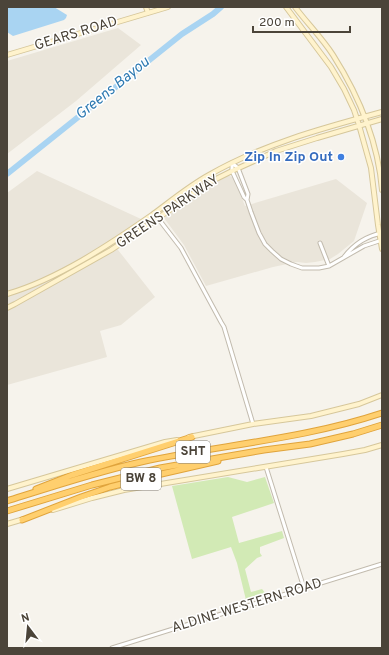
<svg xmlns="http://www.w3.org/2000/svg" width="389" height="655" font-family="Overpass,sans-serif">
<rect width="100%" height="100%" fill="#f6f3ec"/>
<path fill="#eae5da" d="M118 28 141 45 76 101 7 154V61Z
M37 171 141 219 111 241 155 297 121 325 100 331 107 357 7 385V193Z
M228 175 234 178 245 206 336 179 367 203 354 241 338 254 330 259 315 262 306 263 297 262 273 267 206 286 184 245 164 218 211 183Z"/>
<path fill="#d2eab5" d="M228 477 247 482 265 477 274 503 232 517 239 543 282 531 284 538 260 547V553L262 556 257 558 245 569 251 592 262 589 266 594 246 600 237 563 231 547 192 559 172 486Z"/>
<path fill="#a9d4f2" d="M7 7H54L67 15 66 18 64 20 13 36 7 32Z"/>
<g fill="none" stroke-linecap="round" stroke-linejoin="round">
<path stroke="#a9d4f2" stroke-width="6" d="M7 174 182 34 213 14 221 7"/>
<g stroke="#c2bbae" stroke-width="5">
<path id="street" d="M232 163 238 168 248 194 247 200 251 212 259 233 265 244 272 251 281 259 291 264 302 268H319L329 266 364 246 382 240
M232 163V171L244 197 247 200
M154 213 181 248 221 322 224 327 253 424
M320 243 329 266
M344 257C354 244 366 236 382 233
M266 467 304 588
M112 648 382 564"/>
</g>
<g stroke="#d6c79b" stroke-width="6">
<path id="secondary" d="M146 7 148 13
M286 7 331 67 344 89 354 110 359 125 371 168 378 225 382 249
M295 7C307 23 322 38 333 55 359 96 378 142 382 190
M7 55 168 7
M7 294C58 279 109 245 152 215 171 201 189 186 209 175 263 144 323 128 382 112
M7 308 15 304 111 250 144 228 198 190 210 182 232 171 276 151 317 138 382 119
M189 437 253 424 311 416 359 404 382 395
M7 489 165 442 177 440
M53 510 92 498 124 490 343 454 365 450 382 445
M7 524 24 519"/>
</g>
<g stroke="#e0a43c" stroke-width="7">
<path id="highway" d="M36 489 72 475 192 437
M7 501C51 487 96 472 141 462 221 445 304 439 382 413
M7 511 92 485 160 468 264 450 310 444 353 434 382 425
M22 520 81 497 110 487 157 475 218 461"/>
</g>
<use href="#street" stroke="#fff" stroke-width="3"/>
<use href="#secondary" stroke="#fff3cd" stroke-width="4"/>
<use href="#highway" stroke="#ffcf6e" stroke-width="5"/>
</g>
<circle fill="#3f7fe0" stroke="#fff" stroke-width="1.5" cx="341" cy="157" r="4"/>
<g text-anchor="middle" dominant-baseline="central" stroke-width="3" stroke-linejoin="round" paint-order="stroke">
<g fill="#fff" stroke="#817c74" stroke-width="1">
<rect x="176" y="441" width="34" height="22" rx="3"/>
<rect x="121" y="468" width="40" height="22" rx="3"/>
</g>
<g font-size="13" font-weight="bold" fill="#4b4439">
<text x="193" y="452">SHT</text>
<text x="141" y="479">BW 8</text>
</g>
<g font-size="14" fill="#4b4439" stroke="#fff">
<text transform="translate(76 34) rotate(-17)">GEARS ROAD</text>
<text transform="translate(168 212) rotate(-34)">GREENS PARKWAY</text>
<text transform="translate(247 606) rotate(-17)">ALDINE WESTERN ROAD</text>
</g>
<g font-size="14" font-weight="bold" fill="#366cbe" stroke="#fff" text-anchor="end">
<text x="333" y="157">Zip In Zip Out</text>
</g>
<g font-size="15" font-style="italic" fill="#2e7ab2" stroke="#fff">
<text transform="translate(113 89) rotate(-39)">Greens Bayou</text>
</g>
</g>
<rect width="389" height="655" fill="none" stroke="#4b4439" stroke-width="16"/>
<g transform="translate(28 627) rotate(344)" stroke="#ffffff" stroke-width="3" paint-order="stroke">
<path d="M0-3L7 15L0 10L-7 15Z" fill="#4b4439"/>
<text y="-6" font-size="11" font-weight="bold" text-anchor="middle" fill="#4b4439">N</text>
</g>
<path d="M253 26v6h97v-6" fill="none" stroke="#4b4439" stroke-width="2"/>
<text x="259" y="26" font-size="12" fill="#4b4439" stroke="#ffffff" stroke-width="3" paint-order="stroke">200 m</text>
</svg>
